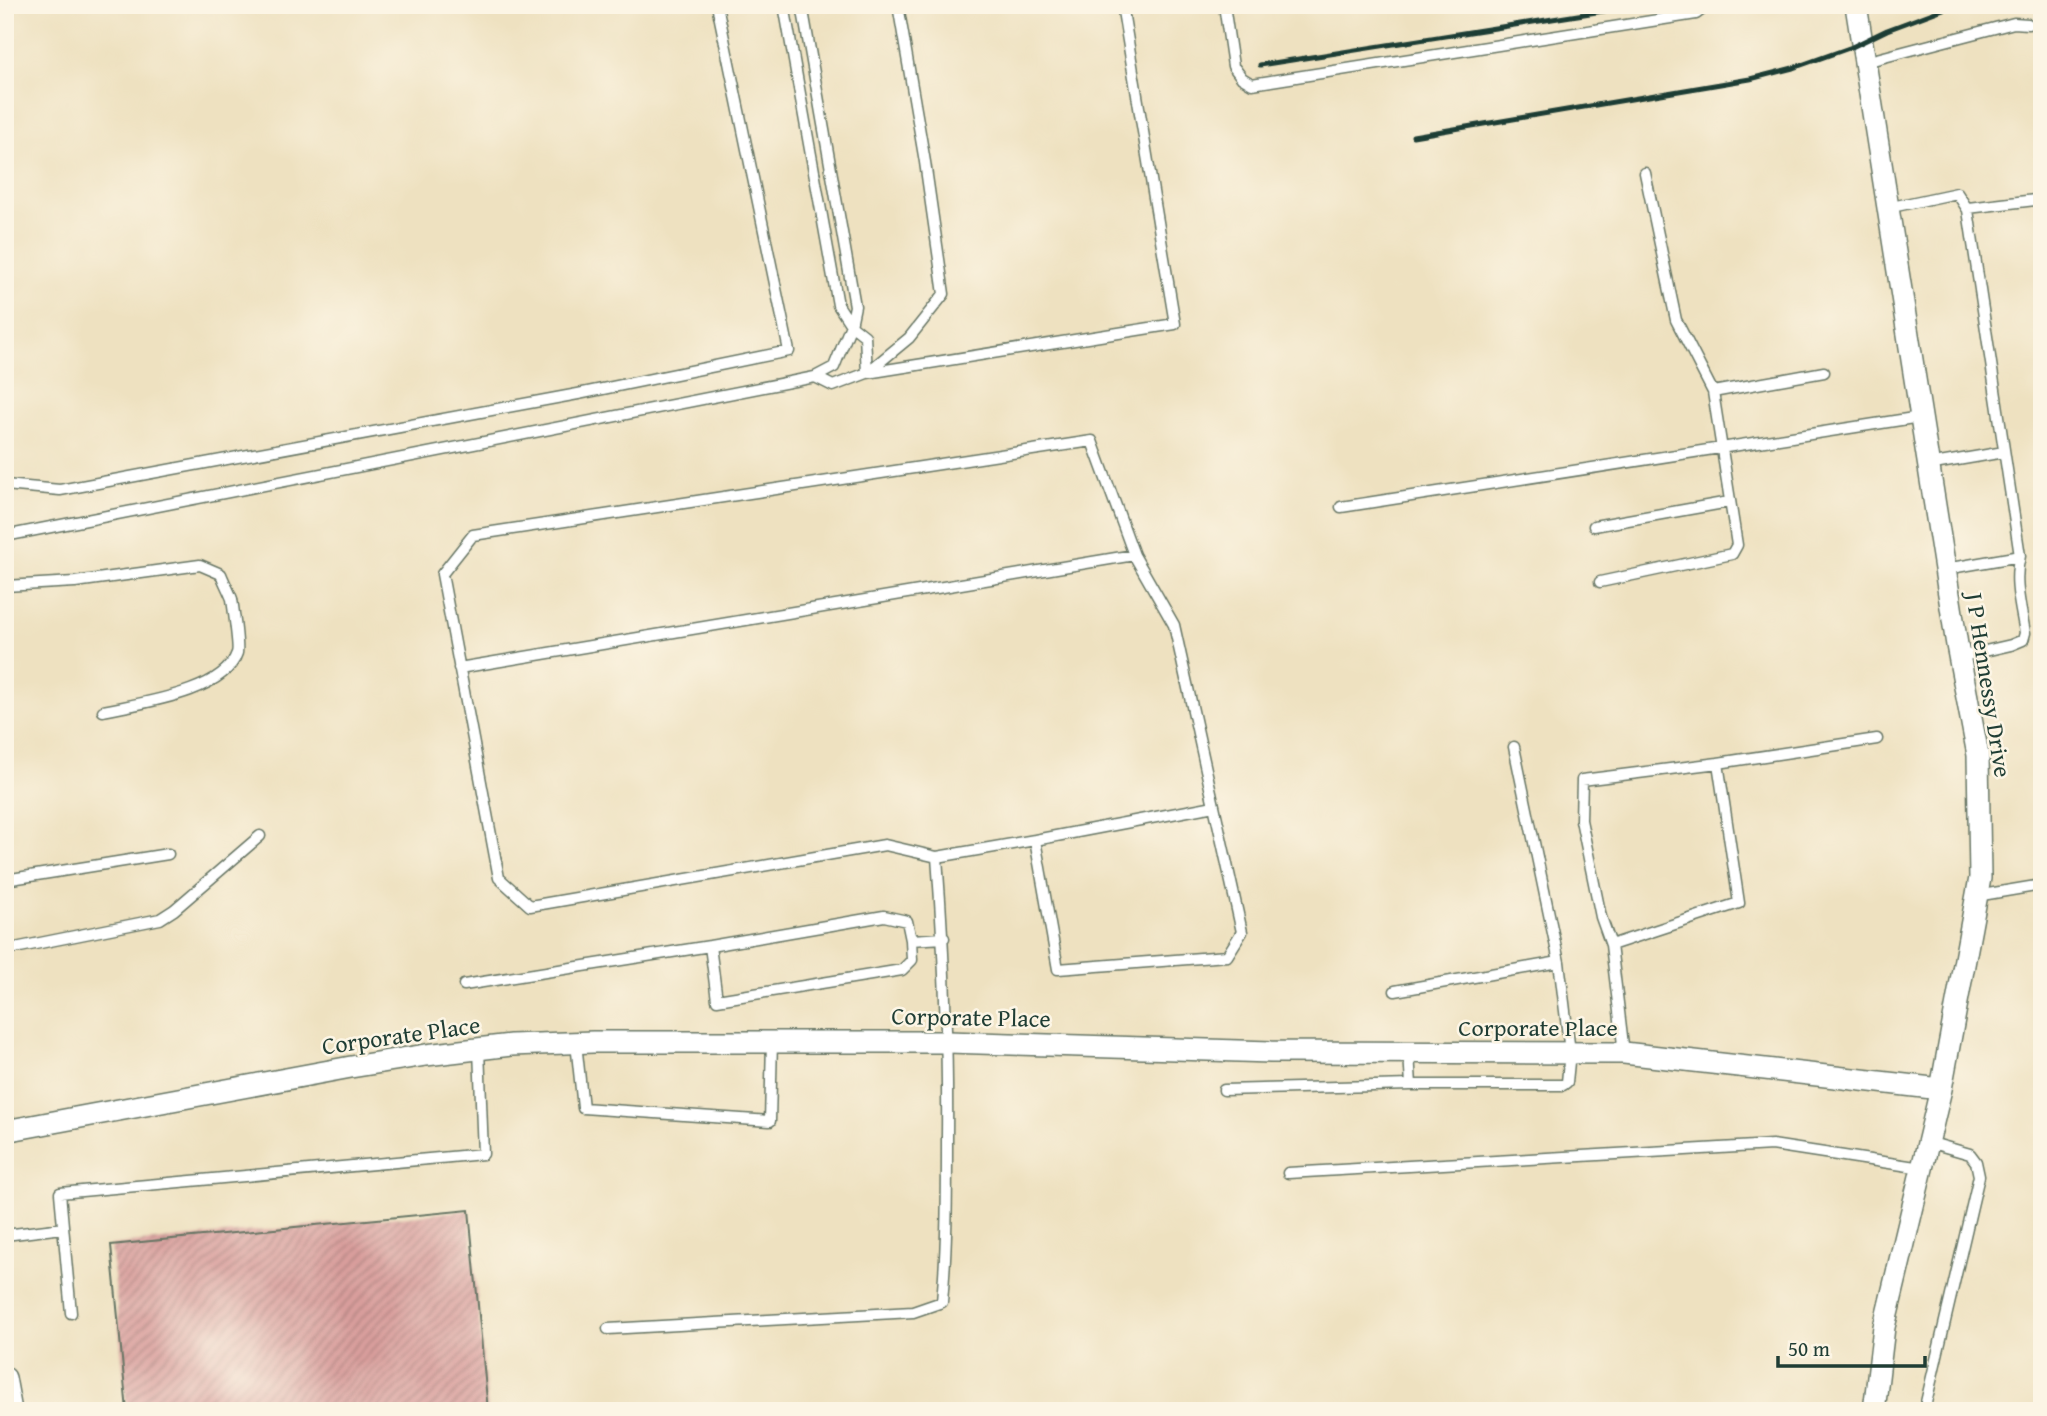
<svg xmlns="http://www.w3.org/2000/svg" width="2047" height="1416" font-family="'Gentium Book Plus',serif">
<defs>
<pattern id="building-hatch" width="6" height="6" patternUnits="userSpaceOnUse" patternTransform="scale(1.75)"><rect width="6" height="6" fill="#d99e9c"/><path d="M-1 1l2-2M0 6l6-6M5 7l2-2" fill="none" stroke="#af8280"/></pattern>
</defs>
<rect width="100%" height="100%" fill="#fcf5e5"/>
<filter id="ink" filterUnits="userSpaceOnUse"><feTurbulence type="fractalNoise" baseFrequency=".0143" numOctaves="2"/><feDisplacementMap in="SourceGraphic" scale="14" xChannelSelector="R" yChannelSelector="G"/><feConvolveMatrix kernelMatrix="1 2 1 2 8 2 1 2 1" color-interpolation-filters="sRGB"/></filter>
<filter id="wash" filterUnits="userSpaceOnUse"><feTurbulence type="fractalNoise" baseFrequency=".00686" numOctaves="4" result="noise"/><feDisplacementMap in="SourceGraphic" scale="28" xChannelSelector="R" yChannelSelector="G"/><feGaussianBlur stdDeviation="1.57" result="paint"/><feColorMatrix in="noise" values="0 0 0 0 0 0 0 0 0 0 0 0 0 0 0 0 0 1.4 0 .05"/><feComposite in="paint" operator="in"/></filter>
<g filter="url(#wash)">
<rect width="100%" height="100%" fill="#eee1c0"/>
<g id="blocks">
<path fill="url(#building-hatch)" d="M469 1210 488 1411H127L111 1245Z"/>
</g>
</g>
<g filter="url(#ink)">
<use href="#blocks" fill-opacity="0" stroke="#677665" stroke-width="2"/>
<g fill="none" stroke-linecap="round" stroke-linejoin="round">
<g stroke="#677665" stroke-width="13">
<path id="service" d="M784 5 838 305 851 325 865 336 867 373
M1224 5 1233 66 1242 78 1252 84 1696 14 1708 5
M1865 62 2014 23 2028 24
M1887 208 1957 193 1968 210 2020 556C2013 581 2021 608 2025 633L2023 640 2011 645 1959 657
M1968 208 2035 200 2042 202
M869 371 909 338 944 294 925 162 898 5
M815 377 833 386 867 373 1175 324 1122 5
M1713 392 1824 372
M1928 465 2004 452
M5 485 60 490 578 394 789 351 717 5
M1341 507 1920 417
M1594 526 1729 502
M5 536 815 377 834 367 851 325 855 306 802 5
M1945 569 2020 556
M1600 582 1732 554 1737 545 1713 392 1676 320 1645 173
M5 586 75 582 200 565 221 574C224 582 229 591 232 599 233 606 239 648 237 653 224 693 139 703 103 711
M459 668 1134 555
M1035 840 1214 806
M5 880 168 854
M1976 896 2042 885
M1611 945 1601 917 1581 820 1582 780 1718 763
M710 946 884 916 907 921 911 940
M5 950 160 919 174 910 260 836
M464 985 710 946 717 1000 902 970 912 960 911 940 944 938
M1395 991 1559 962
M576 1043 583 1108 770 1121 772 1041
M1409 1052 1411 1085H1563L1567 1082 1570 1052 1559 962 1514 747
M1624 1053 1611 945 1739 903 1718 763 1877 739
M1224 1090 1411 1085
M1288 1173 1772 1145 1922 1168
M5 1235 63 1228
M71 1313 60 1193 483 1154 479 1049
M608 1329 913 1312 942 1302C947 1247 947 1194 947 1138 948 1044 944 951 937 857L885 845 530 906 499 878 442 574 473 535 1092 441 1134 555 1174 625 1242 932 1227 956 1058 969 1035 840 937 857
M1924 1411 1979 1176 1976 1162 1970 1154 1928 1142"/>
</g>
<g stroke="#677665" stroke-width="24">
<path id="minor" d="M1856 5 1957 645 1978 755 1980 878 1941 1089 1884 1327 1874 1411
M5 1131 351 1067 426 1055 511 1045 593 1042H948L1271 1052 1624 1053 1941 1089
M5 1378 11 1411"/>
</g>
<use href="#service" stroke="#fff" stroke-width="10"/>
<use href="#minor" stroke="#fff" stroke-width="21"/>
<path stroke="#1f3d34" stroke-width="5" d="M1260 65 1641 5
M1413 136 1750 79 1793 68 1852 47 1887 30 1954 5"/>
</g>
</g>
<g text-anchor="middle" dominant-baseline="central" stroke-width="5" stroke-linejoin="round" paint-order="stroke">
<g font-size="24" fill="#1f3d34" stroke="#fcf5e5">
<text transform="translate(1989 685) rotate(81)">J P Hennessy Drive</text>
<text transform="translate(971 1017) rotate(1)">Corporate Place</text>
<text x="1538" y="1027">Corporate Place</text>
<text transform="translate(401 1035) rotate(-8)">Corporate Place</text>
</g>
</g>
<rect width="2047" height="1416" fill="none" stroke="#fcf5e5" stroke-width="28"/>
<path d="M1778 1356v10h147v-10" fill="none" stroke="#1f3d34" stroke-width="3.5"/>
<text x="1788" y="1356" font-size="21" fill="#1f3d34" stroke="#fcf5e5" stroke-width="5" paint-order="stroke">50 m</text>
</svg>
